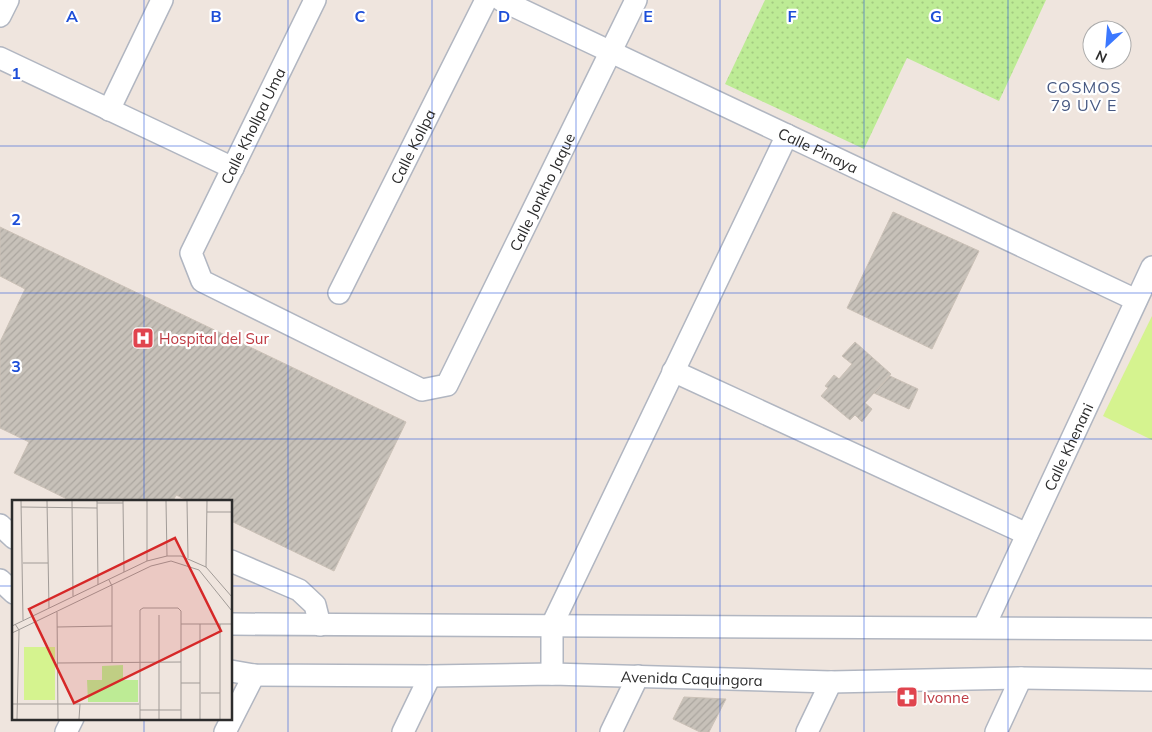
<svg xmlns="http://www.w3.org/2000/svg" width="1152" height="732" font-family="Mulish,sans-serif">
<defs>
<pattern id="park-dots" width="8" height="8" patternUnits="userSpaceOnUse" patternTransform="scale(1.25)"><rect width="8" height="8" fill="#bdeb95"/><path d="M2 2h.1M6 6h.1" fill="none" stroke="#a3ca81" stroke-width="1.8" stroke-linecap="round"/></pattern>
<pattern id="building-hatch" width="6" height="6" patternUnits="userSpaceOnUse" patternTransform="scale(1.25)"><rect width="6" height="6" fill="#c7c1b9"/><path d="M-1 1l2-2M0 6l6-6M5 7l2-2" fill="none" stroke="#aba69f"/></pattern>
</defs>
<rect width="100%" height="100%" fill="#efe5de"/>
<path fill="url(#park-dots)" d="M765 0H1046L999 101 907 58 864 149 725 84Z"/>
<path fill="#d5f38f" d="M1152 316V440L1103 416Z"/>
<path fill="url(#building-hatch)" stroke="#cbc1b7" d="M893 212 979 251 932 349 847 308Z
M0 227 406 422 334 571 231 521V501H189L176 495 173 501H71L14 473 29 442 0 428V342L25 289 0 276Z
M855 342 891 374 865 403 872 409 862 422 855 415 850 420 821 396 828 388 825 386 834 375 839 379 852 364 842 356Z
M890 376 918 389 909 409 874 393Z
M684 697 726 699 709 732H700L673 719Z"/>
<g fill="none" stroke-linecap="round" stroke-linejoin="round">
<g stroke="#b1b6c1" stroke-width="24">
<g id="minor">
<path id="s1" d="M315 0 191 253 202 281 422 390 447 385 636 0"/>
<path id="s2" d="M501 0 1136 300"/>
<path d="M0 16 8 0"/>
<path d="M0 58 233 168"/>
<path d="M109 110 162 0"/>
<path id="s3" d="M339 293 486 0"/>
<path d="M673 371 1027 534"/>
<path d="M0 525 14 538"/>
<path d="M231 561 299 590 315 605 320 625"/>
<path d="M0 580 14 593"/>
<path d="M231 624 1152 629"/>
<path id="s4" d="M984 627 1152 267"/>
<path id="s5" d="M231 671 254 675 430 676 552 674 831 682 1021 678 1152 680"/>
<path d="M552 674V625L787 135"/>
<path d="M66 732 73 718"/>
<path d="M225 732 254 675"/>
<path d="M403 732 430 676"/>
<path d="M611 732 638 676"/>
<path d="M807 732 831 682"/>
<path d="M996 732 1021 678"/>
</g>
</g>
<use href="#minor" stroke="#fff" stroke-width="21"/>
</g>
<path fill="none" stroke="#1d4ed8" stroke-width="1" stroke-opacity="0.55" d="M144 0V501M288 0V732M432 0V732M576 0V732M720 0V732M864 0V732M1008 0V732M0 146H1152M0 293H1152M0 439H1152M0 586H14M231 586H1152M144 718V732"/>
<defs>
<g id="hospital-square" transform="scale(1.125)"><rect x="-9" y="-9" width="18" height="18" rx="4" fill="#e0444e" stroke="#fff"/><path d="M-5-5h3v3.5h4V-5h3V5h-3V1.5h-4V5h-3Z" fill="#fff"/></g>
<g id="pharmacy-square" transform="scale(1.125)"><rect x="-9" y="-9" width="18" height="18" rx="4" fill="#e0444e" stroke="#fff"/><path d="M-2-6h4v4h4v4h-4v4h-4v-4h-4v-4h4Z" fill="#fff"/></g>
</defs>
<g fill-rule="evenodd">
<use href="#hospital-square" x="143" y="338"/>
<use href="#pharmacy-square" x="907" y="697"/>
</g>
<g text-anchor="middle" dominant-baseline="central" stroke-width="4.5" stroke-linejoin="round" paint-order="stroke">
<g font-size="15" fill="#2c2c2c" stroke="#fff">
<text transform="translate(253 126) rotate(-64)">Calle Khollpa Uma</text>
<text stroke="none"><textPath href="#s3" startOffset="164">Calle Kollpa</textPath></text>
<text stroke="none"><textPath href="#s2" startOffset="351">Calle Pinaya</textPath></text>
<text stroke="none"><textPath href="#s1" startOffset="798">Calle Jonkho Jaque</textPath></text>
<text stroke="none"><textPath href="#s4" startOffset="199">Calle Khenani</textPath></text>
<text stroke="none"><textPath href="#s5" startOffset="461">Avenida Caquingora</textPath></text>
</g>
<g font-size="15" fill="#be3a42" stroke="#fff" text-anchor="start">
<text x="159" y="338">Hospital del Sur</text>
<text x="923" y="697">Ivonne</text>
</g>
<g font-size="16" letter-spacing="1" fill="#475983" stroke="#fff">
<text x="1084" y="87">COSMOS<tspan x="1084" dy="18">79 UV E</tspan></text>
</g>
</g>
<g transform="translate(12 500)">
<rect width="220" height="220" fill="#efe5de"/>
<path d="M111 165V180H126V202H76L75 180H90V166Z" fill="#bdeb95"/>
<path d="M12 147H43V200H12Z" fill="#d5f38f"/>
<path fill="none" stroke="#a19b97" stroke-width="1" d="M9 1 11 120M35 1 37 108M60 1 61 96M85 1 86 85M111 1 112 72M154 1 155 56M175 1 176 58M220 1V65M85 3H111M9 7 85 8M195 12H220M135 61V1M11 63H36M194 67 195 1M97 80 100 86V163M45 112 46 219M147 115V219M3 124 7 130 5 219M169 124H220M188 124V219M208 124V219M0 126 135 61 155 56H169L194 67 220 97M45 127 100 126M0 133 139 66 159 61 187 70 220 111M45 163 169 162M169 183H188M189 193H208M0 204H127M128 210H169M67 219 68 204M128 219V110L131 108H166L169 111V219"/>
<path fill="#d62828" fill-opacity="0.15" stroke="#d62828" stroke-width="2.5" d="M163 38 209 131 62 203 17 109Z"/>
<rect width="220" height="220" fill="none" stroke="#2c2c2c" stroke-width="2.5"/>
</g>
<g font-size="16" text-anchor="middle" font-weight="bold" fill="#1d4ed8" stroke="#fff" stroke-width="4.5" stroke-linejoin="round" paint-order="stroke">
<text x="72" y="22">A</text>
<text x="216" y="22">B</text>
<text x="360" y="22">C</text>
<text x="504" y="22">D</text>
<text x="648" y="22">E</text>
<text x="792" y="22">F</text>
<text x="936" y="22">G</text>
<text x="16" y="79">1</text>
<text x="16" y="225">2</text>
<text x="16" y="372">3</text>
</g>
<g transform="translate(1107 45) rotate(206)"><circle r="24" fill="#ffffff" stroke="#ababab"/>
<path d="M0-4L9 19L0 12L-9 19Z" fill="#3b78ff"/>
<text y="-8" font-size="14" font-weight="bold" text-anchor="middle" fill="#2c2c2c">N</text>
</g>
</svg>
